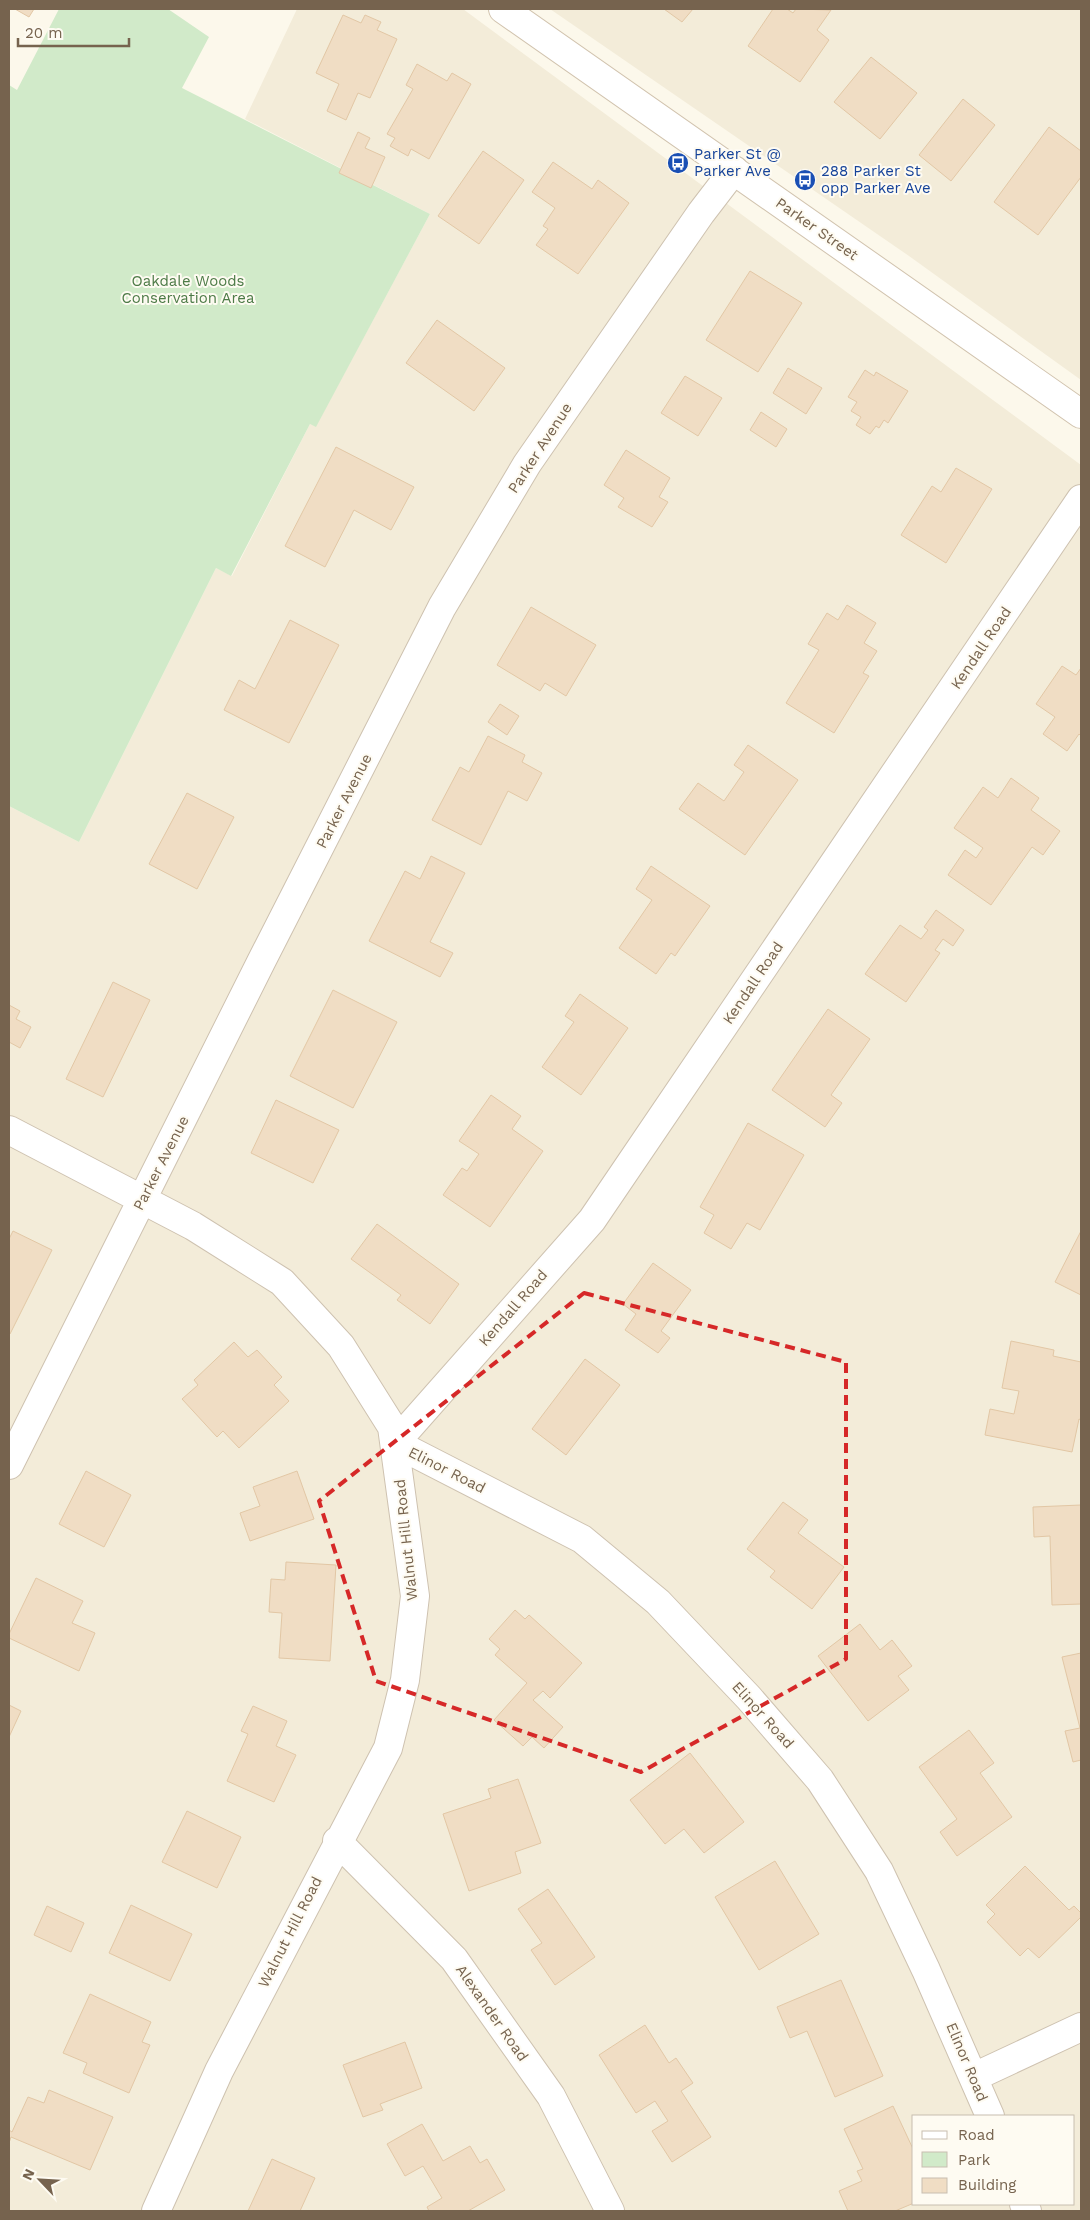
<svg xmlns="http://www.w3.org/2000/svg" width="1090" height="2220" font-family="'Work Sans',sans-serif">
<rect width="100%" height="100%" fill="#fcf8eb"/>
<path fill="#f3ecd9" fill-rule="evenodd" d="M297 9H463L1081 465V2211H9V806L79 842 216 568 232 576 310 424 316 426 430 214 245 119ZM914 2116H1074V2204H914Z
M550 9H1081V380L909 256Z"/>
<path fill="#d1eac9" d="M59 9H168L209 37 182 88 430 214 316 427 310 424 231 576 216 568 79 842 9 806V85L17 90Z"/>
<path fill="#f0ddc4" stroke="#e2c7a5" d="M15 9H34L29 17Z
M664 9H693L682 22Z
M773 9H787L793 13 796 9 831 10 817 30 829 40 800 82 748 46Z
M343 15 361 23 365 15 381 22 377 30 397 39 370 98 358 93 346 120 327 111 339 84 316 73Z
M871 57 917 93 880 139 834 102Z
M417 64 447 81 452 73 471 84 429 159 411 149 408 156 390 146 395 138 387 134 413 89 406 85Z
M963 99 995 125 951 181 919 155Z
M1049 127 1081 151V177L1038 235 994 202Z
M358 132 370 138 365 148 385 157 371 188 339 173Z
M483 151 524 180 479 244 438 216Z
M553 162 592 189 598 180 629 203 578 274 536 245 548 229 543 226 555 208 532 192Z
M750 271 802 303 758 372 706 340Z
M437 320 505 368 474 411 406 363Z
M788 368 822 388 806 414 773 393Z
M865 370 874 376 876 372 908 391 888 423 884 420 879 428 876 426 870 434 856 425 861 417 851 411 857 402 848 397Z
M685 376 722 398 698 436 661 413Z
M761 412 787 429 776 447 750 430Z
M336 447 414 487 391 530 354 510 325 567 285 546Z
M626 450 670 478 659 497 668 502 652 527 618 507 624 498 604 485Z
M956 468 992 489 946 563 901 535 932 486 941 492Z
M847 605 876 623 864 643 877 651 863 673 869 676 834 733 786 703 819 650 808 644 827 613 838 620Z
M531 607 596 645 566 696 545 683 540 691 497 665Z
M290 620 339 645 289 743 224 710 239 680 255 689Z
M1062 666 1076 675 1081 668V736L1079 734 1067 751 1043 734 1055 717 1036 704Z
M500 704 519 716 507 735 488 722Z
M488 736 525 755 522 762 542 773 527 801 508 791 481 845 432 820 460 767 469 772Z
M748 745 798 780 745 855 679 809 698 783 724 801 744 772 734 765Z
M1011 778 1039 798 1031 810 1060 831 1043 855 1032 847 991 905 948 875 965 850 976 858 983 848 954 828 983 787 998 798Z
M187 793 234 817 197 889 149 864Z
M431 856 465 873 430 942 453 953 440 977 369 941 405 871 420 879Z
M651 866 710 906 675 956 671 953 656 974 619 948 652 900 636 889Z
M936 910 964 930 953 946 943 939 935 950 940 953 906 1002 865 974 900 925 921 939 928 930 924 927Z
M113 982 150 1000 103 1097 66 1079Z
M333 990 397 1022 353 1108 290 1076Z
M580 994 628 1028 581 1095 542 1067 574 1022 565 1016Z
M9 1005 20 1011 16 1019 31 1027 20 1048 9 1042Z
M828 1009 870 1039 831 1095 842 1103 825 1127 772 1090Z
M491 1095 521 1116 512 1129 543 1151 490 1227 443 1195 462 1168 467 1171 479 1154 459 1141Z
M276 1100 339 1130 313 1183 251 1153Z
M748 1123 804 1155 760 1230 747 1223 731 1249 704 1233 714 1215 700 1207Z
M377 1224 459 1284 430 1324 397 1300 401 1295 351 1259Z
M13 1231 52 1250 10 1334 9 1333V1239Z
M1081 1231V1295L1055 1282Z
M653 1263 691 1290 661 1331 670 1338 658 1353 625 1330 636 1314 623 1304Z
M1011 1341 1054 1350 1053 1356 1081 1362V1420L1079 1419 1072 1452 985 1435 990 1409 1014 1414 1019 1391 1002 1388Z
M234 1342 248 1357 257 1350 282 1377 274 1385 289 1401 239 1448 223 1431 217 1437 182 1399 198 1385 194 1380Z
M585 1359 620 1385 566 1455 532 1429Z
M86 1471 131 1495 104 1547 59 1524Z
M297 1471 314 1519 250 1541 240 1513 260 1506 253 1487Z
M783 1502 808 1520 798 1533 844 1567 812 1609 770 1577 775 1571 747 1549Z
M1081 1505V1604L1052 1605 1050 1536 1034 1537 1033 1507Z
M286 1562 336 1565 330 1661 279 1658 282 1613 269 1612 271 1579 285 1580Z
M36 1578 83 1601 72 1623 95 1633 79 1671 9 1638V1634Z
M515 1610 525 1619 529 1615 582 1663 550 1698 543 1691 533 1700 563 1727 544 1748 532 1737 523 1746 494 1720 527 1683 495 1655 500 1649 489 1639Z
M860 1624 880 1650 892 1640 912 1666 898 1676 909 1690 868 1721 818 1656Z
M1081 1653V1760L1073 1762 1065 1731 1080 1728 1062 1657Z
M9 1705 21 1711 9 1737Z
M253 1706 287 1721 276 1746 296 1755 274 1802 227 1781 248 1734 241 1731Z
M969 1730 994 1763 980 1773 1012 1817 957 1856 940 1832 957 1819 919 1767Z
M690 1753 744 1822 704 1853 684 1829 665 1844 630 1800Z
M518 1779 541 1843 515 1852 521 1873 469 1891 443 1814 491 1798 488 1789Z
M187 1811 241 1837 217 1888 162 1862Z
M775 1861 819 1934 759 1970 715 1897Z
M1025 1866 1069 1910 1074 1906 1081 1913V1917L1039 1958 1028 1948 1020 1956 987 1922 995 1914 986 1905Z
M548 1889 595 1957 555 1985 531 1950 542 1943 518 1909Z
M131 1905 192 1934 170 1981 109 1953Z
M47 1906 84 1923 71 1952 34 1935Z
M841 1980 883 2076 835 2097 807 2031 790 2038 777 2007Z
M90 1994 151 2022 142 2042 150 2045 129 2093 83 2073 87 2063 63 2053Z
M645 2025 669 2063 676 2058 693 2083 681 2091 711 2137 672 2162 652 2131 668 2121 655 2101 636 2113 599 2055Z
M405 2042 422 2088 380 2104 383 2110 363 2117 343 2065Z
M49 2090 113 2117 90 2170 11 2137 9 2143V2130L12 2132 28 2097 44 2103Z
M893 2106 914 2151V2203L895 2211H848L839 2191 862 2181 857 2171 863 2169 844 2129Z
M422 2124 443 2161 470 2146 480 2163 487 2159 505 2190 468 2211H429L427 2207 442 2198 423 2166 405 2176 387 2144Z
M272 2159 315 2178 300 2211H248Z"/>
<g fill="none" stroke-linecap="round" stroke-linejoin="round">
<g stroke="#cec2b0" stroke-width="30">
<path id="minor" d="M9 1130 193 1226 282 1282 341 1346 392 1427 415 1596 405 1680 388 1748 219 2071 156 2211
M9 1465 261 962 442 607 527 464 701 213 734 170
M337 1841 454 1959 551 2096 610 2211
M974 2077 1081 2027
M990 2116 926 1970 879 1871 820 1780 749 1698 658 1602 582 1539 395 1443 592 1220 1081 499
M1024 2204 1027 2211"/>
</g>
<g stroke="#d1c3ae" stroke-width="30">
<path id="secondary" d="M503 9 1081 414"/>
</g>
<use href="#minor" stroke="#fff" stroke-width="28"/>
<use href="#secondary" stroke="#fff" stroke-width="28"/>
</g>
<path fill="none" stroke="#d62828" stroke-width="4" stroke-dasharray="10 6" stroke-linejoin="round" d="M584 1293 846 1362V1659L641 1772 376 1681 319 1501Z"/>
<defs>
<g id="bus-disc" transform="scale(1.125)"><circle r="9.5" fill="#1a4fb4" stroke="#fefbf2"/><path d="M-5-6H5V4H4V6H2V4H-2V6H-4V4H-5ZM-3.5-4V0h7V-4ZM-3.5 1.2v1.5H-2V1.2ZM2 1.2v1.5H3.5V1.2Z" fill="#fff"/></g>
</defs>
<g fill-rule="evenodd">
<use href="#bus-disc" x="678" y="163"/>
<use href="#bus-disc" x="805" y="180"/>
</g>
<g text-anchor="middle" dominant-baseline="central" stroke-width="4" stroke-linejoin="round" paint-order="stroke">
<g font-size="15" fill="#164399" stroke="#fefbf2" text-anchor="start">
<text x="694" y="154">Parker St @<tspan x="694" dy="17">Parker Ave</tspan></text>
<text x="821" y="171">288 Parker St<tspan x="821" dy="17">opp Parker Ave</tspan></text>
</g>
<g font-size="15" fill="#76634e" stroke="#fefbf2">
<text transform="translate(817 229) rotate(35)">Parker Street</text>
<text transform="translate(540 448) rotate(-57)">Parker Avenue</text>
<text transform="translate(981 648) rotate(-56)">Kendall Road</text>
<text transform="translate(344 801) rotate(-63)">Parker Avenue</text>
<text transform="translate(753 983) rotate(-56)">Kendall Road</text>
<text transform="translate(161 1163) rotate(-63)">Parker Avenue</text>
<text transform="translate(513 1308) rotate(-49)">Kendall Road</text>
<text transform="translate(447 1470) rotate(27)">Elinor Road</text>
<text transform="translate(406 1540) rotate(-96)">Walnut Hill Road</text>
<text transform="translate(763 1715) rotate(48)">Elinor Road</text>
<text transform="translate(290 1932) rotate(-63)">Walnut Hill Road</text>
<text transform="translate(492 2013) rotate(55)">Alexander Road</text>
<text transform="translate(967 2062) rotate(67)">Elinor Road</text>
</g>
<g font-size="15" fill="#4d7b47" stroke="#fefbf2">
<text x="188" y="281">Oakdale Woods<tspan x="188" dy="17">Conservation Area</tspan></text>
</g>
</g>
<rect width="1090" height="2220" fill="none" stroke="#76634e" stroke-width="20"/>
<rect x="912" y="2115" width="162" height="90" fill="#fefbf2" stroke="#c8beb0"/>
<rect x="922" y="2131" width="25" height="8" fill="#ffffff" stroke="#c8beb0"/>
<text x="958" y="2140" font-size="15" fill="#76634e">Road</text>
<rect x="922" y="2152" width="25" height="15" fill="#d1eac9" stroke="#c8beb0"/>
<text x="958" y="2165" font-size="15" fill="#76634e">Park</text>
<rect x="922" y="2178" width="25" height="15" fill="#f0ddc4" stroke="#c8beb0"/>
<text x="958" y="2190" font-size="15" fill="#76634e">Building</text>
<g transform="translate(40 2180) rotate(295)" stroke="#fefbf2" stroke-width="4" paint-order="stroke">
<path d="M0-4L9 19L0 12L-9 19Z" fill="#76634e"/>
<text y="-8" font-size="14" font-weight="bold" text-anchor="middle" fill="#76634e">N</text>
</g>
<path d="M18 38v8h111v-8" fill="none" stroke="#76634e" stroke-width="2.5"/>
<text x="25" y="38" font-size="15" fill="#76634e" stroke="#fefbf2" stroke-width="4" paint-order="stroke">20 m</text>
</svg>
